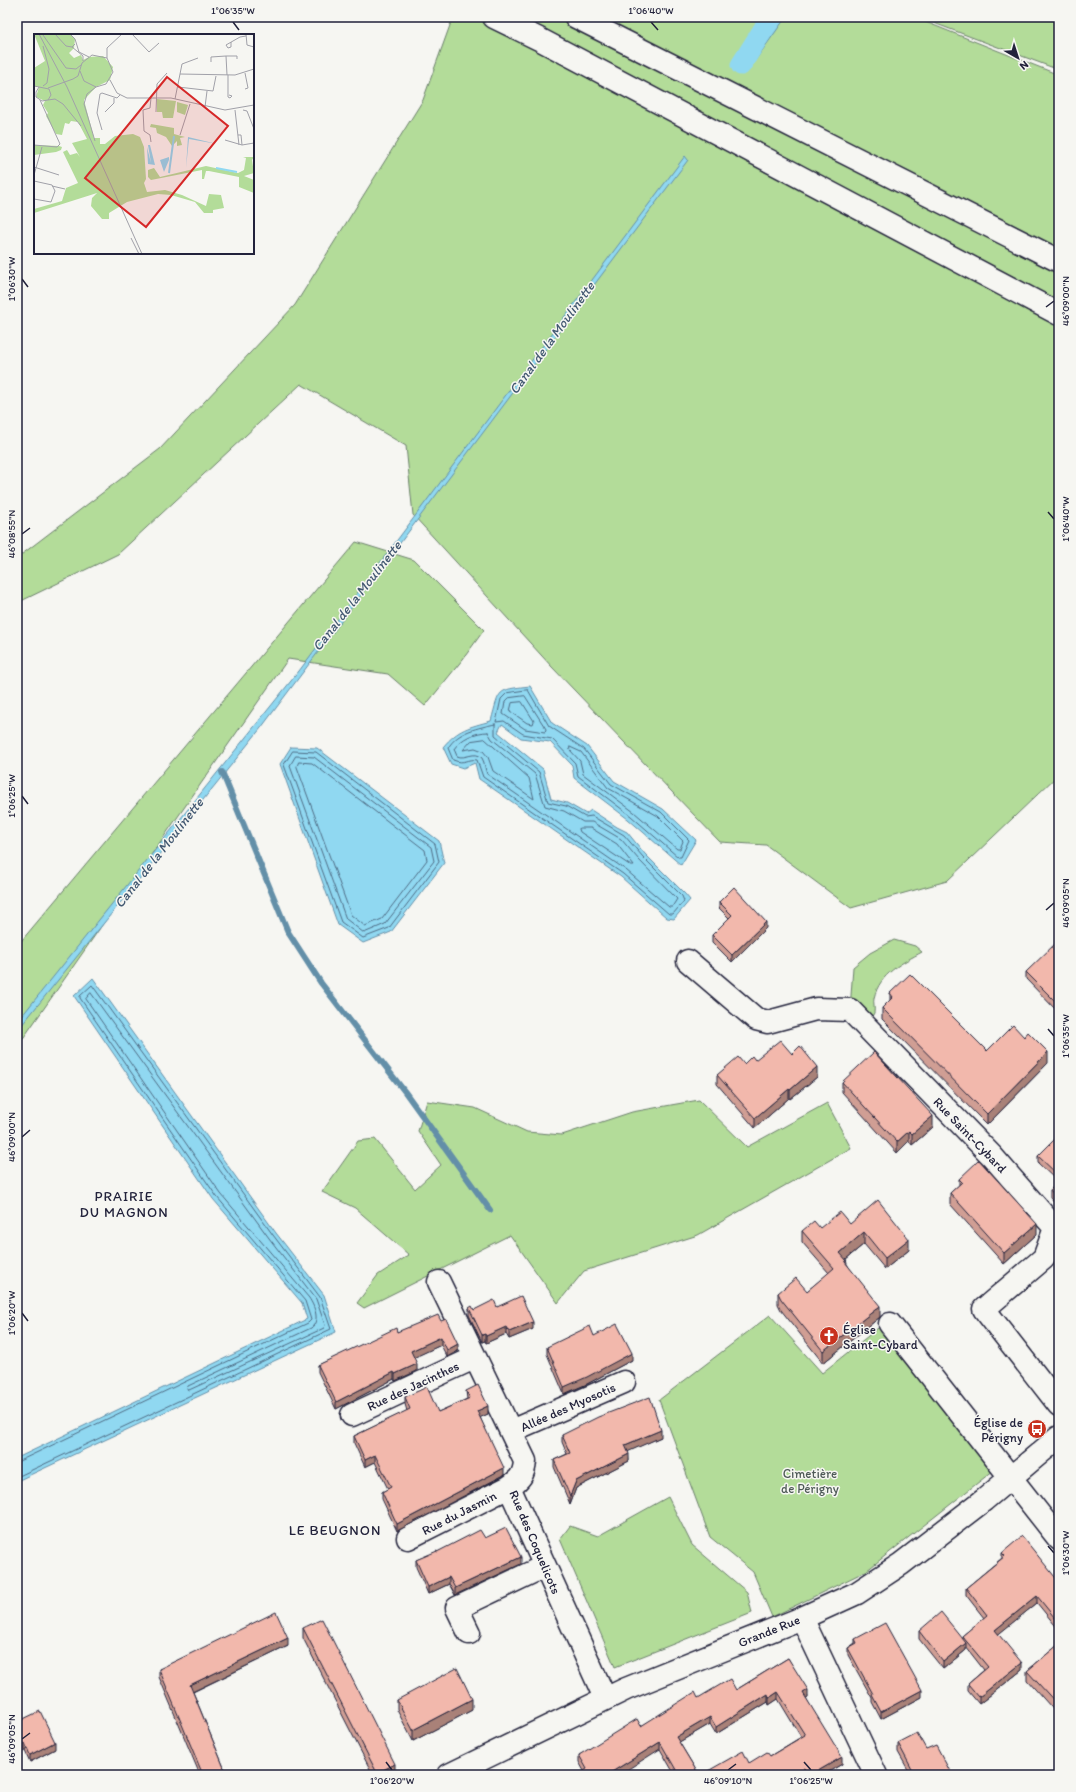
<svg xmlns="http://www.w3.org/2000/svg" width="1076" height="1792" font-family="Itim,sans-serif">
<rect width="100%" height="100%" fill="#f6f6f2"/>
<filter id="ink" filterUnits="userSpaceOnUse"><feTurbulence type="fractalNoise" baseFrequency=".025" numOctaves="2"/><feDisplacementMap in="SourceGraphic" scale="8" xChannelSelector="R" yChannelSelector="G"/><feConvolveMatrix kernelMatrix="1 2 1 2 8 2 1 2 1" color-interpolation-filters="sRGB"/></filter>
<g filter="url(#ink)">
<path fill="#b3dc99" stroke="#6a7f6a" d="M453 17H913L1059 75V774L947 881 851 908 766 845 720 842 552 667 413 515 406 446 301 384 118 554 17 603V558L160 449 295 305 423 100Z
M918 17H1059V70Z
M356 542 414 560 484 630 463 659 425 706 388 674 288 659 17 1047V946Z
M894 940 915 946 922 952C902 963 880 973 874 998 873 1002 875 1008 874 1013 872 1017 868 1022 866 1026L850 1010 853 967 870 953Z
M699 1100 747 1147 827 1103 851 1148 698 1235 584 1271 558 1303 510 1235 364 1308 357 1303 378 1275 409 1255 355 1208 322 1192 358 1141 375 1139 415 1189 441 1165 418 1131 427 1101 475 1108 527 1132 562 1135 632 1112Z
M770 1315 822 1373 878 1328 994 1470 866 1571 772 1617 753 1572 710 1537 659 1400Z
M668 1497 692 1545 747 1592 752 1613 615 1667 560 1539 570 1526 598 1536Z"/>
<path fill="#90d8f1" stroke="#648fa8" d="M770 17H786L752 65 742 61Z
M685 156 688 160 261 728 17 1031V1022L299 671Z
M530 686 552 723 587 746 614 781 663 809 696 840 681 865 628 819 574 778 572 765 550 742 521 738 502 724 498 732 543 769 551 799 567 803 586 814 591 810 617 827 627 832 645 854 685 894 690 900 674 919 667 918 621 877 479 779 475 763 463 768 451 764 443 747C458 729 469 727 491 721 500 689 496 690 530 686Z
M291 747 317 748 439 841 444 863 391 932 363 943 338 925 280 764Z
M93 978 276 1233 324 1295 336 1332 17 1481V1458L307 1319 302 1303 213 1199 74 996Z"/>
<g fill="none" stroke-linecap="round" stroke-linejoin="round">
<path stroke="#4e6b84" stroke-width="1" d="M773 17 759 42 760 45 762 44 781 17
M528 690 549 726 584 749 611 784 661 812 689 840 681 857H678L631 816 578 776 575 763 552 739 523 734 504 721 496 722 501 699 507 693Z
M525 696 546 729 545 732 525 729 503 714 505 702 509 698Z
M522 702 534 721 533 724 527 723 510 711 512 703Z
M495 724V735L539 772 548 802 566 806 585 817 592 816 624 835 643 857 682 896 684 901 673 914H669L623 874 483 777 477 760C468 758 465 765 453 760L448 748C458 731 478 728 495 724Z
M488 732 492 739 535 774 545 806 564 811 583 822H592L621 839 639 860 677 899 672 907H669L626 870 487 774C485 770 485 763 482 758 475 750 465 760 457 756L454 749C461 738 476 732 488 732Z
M485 739 529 778 534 799 493 771 488 757 483 751 475 748 463 750 471 741Z
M570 747 581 752 608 788 658 816 683 841 680 849H677L634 812 583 774 580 761 570 750Z
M293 751 316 752 435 844 439 862 389 928 363 938 341 922 284 765Z
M296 756 314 757 431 847 434 861 385 924 364 933 346 919 290 766Z
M299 762 312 763 425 850 427 860 382 919 365 926 351 915 297 767Z
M581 828H591L617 844 634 866H631L580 832 579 829Z
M91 993 269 1238 316 1299 325 1325 324 1328 189 1390 187 1389 188 1386 311 1328C321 1320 314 1306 309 1298L221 1194 86 999Z
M17 1462 308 1323 311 1320 305 1301 217 1197 80 998V996L92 985 273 1235 320 1297 331 1329 17 1477"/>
<path stroke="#648fa8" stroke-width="6" d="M222 772 288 932 321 983 405 1092 490 1210"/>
<path stroke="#90d8f1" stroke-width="21" d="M741 65 771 17"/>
<g stroke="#22223b" stroke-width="25">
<path id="minor" d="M688 961 756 1019 768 1022 816 1009 850 1010 992 1156 1055 1228 1044 1258 984 1309 1059 1405
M439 1282 525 1461C524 1475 520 1479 509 1487L605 1698
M890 1324 1059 1539
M352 1415 474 1358
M511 1431 624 1382
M408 1538 509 1487
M802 1618 876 1775
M469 1633 457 1608 545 1566
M449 1775 626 1689 802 1618 857 1593 901 1564 984 1500 1059 1437"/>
</g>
<g stroke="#22223b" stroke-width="25">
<path id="highway" d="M494 17 539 39 1059 314
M576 17 1059 261"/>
</g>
<use href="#minor" stroke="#f6f6f2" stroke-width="22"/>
<use href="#highway" stroke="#f6f6f2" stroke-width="22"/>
</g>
<path fill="#d09e94" stroke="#22223b" d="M719 902 766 928 732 962 712 942V935L729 918 719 908Z
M1059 946V1013L1026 979V972Z
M890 993 987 1051 1048 1063 987 1125 882 1019V1008L890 1000Z
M792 1054 817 1077 790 1099 789 1098 755 1128 717 1084V1075L744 1064 755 1060Z
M842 1082 933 1127 912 1145 909 1141 897 1153 842 1092Z
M1059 1135V1180L1057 1181 1038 1163V1156Z
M959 1179 1037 1234 1004 1264 950 1204V1193L959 1185Z
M1059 1181V1207L1050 1197V1190Z
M850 1224 909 1250 885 1269 864 1244 846 1259 847 1264 880 1317 823 1363 781 1310 778 1304V1293L807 1291 829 1273 802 1242V1231Z
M497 1307 533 1329 509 1339 506 1334 486 1343 485 1341 482 1342 469 1315V1308L474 1310Z
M441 1321 458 1351 447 1357 441 1345 414 1357 417 1371 395 1381 394 1379 336 1409 318 1372V1365L397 1332Z
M594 1336 632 1360 587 1384 564 1394 547 1354V1347Z
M466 1391 488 1414 480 1417 504 1475 397 1531 382 1499V1492L388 1489 375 1462 365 1467 354 1443V1436L407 1411 405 1404V1397L438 1412 467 1399Z
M562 1435 661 1437 628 1451 629 1461 576 1488 570 1504 554 1467V1460L567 1454 562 1442Z
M485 1538 521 1564 455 1595 449 1584 428 1594 416 1567V1560L437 1552Z
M1002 1553 1059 1582V1630L1037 1603 998 1634 1022 1670 979 1704 968 1691V1684L984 1670 966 1647V1650L943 1669 919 1639V1631L962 1638V1636L984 1618 966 1595V1588L1002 1558Z
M303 1628 395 1774 394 1775H373L303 1638Z
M855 1639 922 1697 881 1719 872 1702V1698L848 1655V1648L855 1643Z
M1059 1644V1716L1027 1680V1671Z
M288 1646 193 1692 227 1775H200L159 1677V1669Z
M788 1658 808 1697 806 1698 842 1764 823 1775H701L749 1763 770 1756 801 1737 778 1699 769 1705 768 1702 716 1734 710 1724 679 1742 699 1775H675L660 1749 584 1771 579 1762V1755L641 1726 698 1698 736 1690Z
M397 1700 472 1710 413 1741 397 1710Z
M17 1722 55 1749 30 1762 25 1751Z
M1059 1724V1735L1058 1734V1725Z
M898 1743 926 1749 952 1775H911L898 1752Z"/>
<path fill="#a98178" stroke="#22223b" d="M766 922V928L732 962V955Z
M1048 1052V1063L987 1125V1114Z
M817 1067V1077L790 1099V1090Z
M789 1089V1098L755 1128V1118Z
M933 1116V1127L912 1145V1134Z
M909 1131V1141L897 1153V1142Z
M1059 1173V1180L1057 1181V1174Z
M1037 1224V1234L1004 1264V1253Z
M864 1232V1244L840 1264V1253Z
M909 1239V1250L885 1269V1258Z
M880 1306V1317L823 1363V1351Z
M533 1322V1329L509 1339V1332Z
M506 1327V1334L486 1343V1336Z
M485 1334V1341L482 1342V1335Z
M441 1337V1345L411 1359V1351Z
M458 1344V1351L447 1357V1350Z
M632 1353V1360L587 1384 564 1394V1387Z
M417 1364V1371L395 1381V1374Z
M394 1372V1379L336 1409V1402Z
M488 1406V1414L477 1419V1411Z
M661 1430V1437L625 1453V1445Z
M629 1454V1461L576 1488 570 1504V1496L576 1481Z
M375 1455V1462L365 1467V1460Z
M504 1468V1475L397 1531V1524Z
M521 1557V1564L455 1595V1588Z
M449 1577V1584L428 1594V1587Z
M1037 1596V1603L995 1637V1630Z
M288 1638V1646L190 1693V1685Z
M966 1643V1650L943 1669V1662Z
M1022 1663V1670L979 1704V1697Z
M808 1690V1697L803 1700V1693Z
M922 1690V1697L881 1719V1712Z
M778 1692V1699L769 1705V1698Z
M768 1694V1702L716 1734V1727Z
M472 1699V1710L413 1741V1730Z
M710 1717V1724L676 1744V1737Z
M55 1742V1749L30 1762V1755Z
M660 1742V1749L619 1775H607Z
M25 1743V1751L17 1754V1747Z
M842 1757V1764L823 1775H811Z
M395 1764V1774L394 1775H377V1773Z
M805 1768V1775H793Z"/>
<path fill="#f2b8ac" stroke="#22223b" d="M734 887 766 922 732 955 712 935 732 915 719 902Z
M1056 943 1059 946V1005L1026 972Z
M910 974 987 1051 1013 1025 1024 1037 1028 1032 1048 1052 987 1114 882 1008 893 997 890 993Z
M780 1040 792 1054 800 1046 817 1067 790 1090 789 1089 755 1118 717 1075 738 1057 744 1064 752 1056 755 1060Z
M874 1052 933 1116 912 1134 909 1131 897 1142 842 1082Z
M1059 1135V1173L1057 1174 1038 1156Z
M979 1160 1037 1224 1004 1253 950 1193 962 1182 959 1179Z
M1059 1181V1200L1050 1190Z
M878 1200 909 1239 885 1258 864 1232 840 1253 847 1261 845 1262 880 1306 823 1351 781 1299 778 1293 796 1278 807 1291 834 1268 802 1231 814 1221 820 1228 840 1212 850 1224Z
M521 1296 533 1322 509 1332 506 1327 486 1336 485 1334 482 1335 469 1308 472 1306 474 1310 494 1300 497 1307Z
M438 1315 441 1321 446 1319 458 1344 447 1350 441 1337 411 1351 417 1364 395 1374 394 1372 336 1402 318 1365 396 1328 397 1332Z
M617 1324 632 1353 587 1377 564 1387 547 1347 590 1326 594 1336Z
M478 1385 488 1406 477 1411 504 1468 397 1524 382 1492 391 1487 375 1455 365 1460 354 1436 410 1409 405 1397 427 1387 438 1412 470 1398 466 1391Z
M650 1397 661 1430 625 1445 629 1454 576 1481 570 1496 554 1460 570 1453 562 1435 598 1417Z
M506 1528 521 1557 455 1588 449 1577 428 1587 416 1560 437 1551V1552L480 1530 485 1538Z
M1022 1536 1059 1582V1623L1037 1596 995 1630 1022 1663 979 1697 968 1684 988 1667 962 1636 987 1615 966 1588 1005 1556 1002 1553Z
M276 1612 288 1638 190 1685 227 1775H203L159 1669Z
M941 1612 966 1643 943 1662 919 1631Z
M322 1619 395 1764 377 1773 303 1628Z
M885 1623 922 1690 881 1712 872 1695 873 1694 848 1648 857 1643 855 1639Z
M1059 1644V1706L1027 1671Z
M788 1658 808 1690 803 1693 842 1757 811 1775H809L805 1768 793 1775H701L743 1751 749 1763 767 1752 770 1756 805 1735 778 1692 769 1698 768 1694 716 1727 710 1717 676 1737 699 1775H679L660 1742 607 1775H577L587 1769 579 1755 637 1719 641 1726 695 1692 698 1698 730 1679 736 1690Z
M457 1668 472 1699 413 1730 397 1700Z
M40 1711 55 1742 30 1755 25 1743 17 1747V1722Z
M917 1733 926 1749 936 1745 952 1775H915L898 1743Z"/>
</g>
<path fill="none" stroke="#22223b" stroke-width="1.5" d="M233 22 239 30M651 22 658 30M22 279 28 287M1046 307 1054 301M1048 512 1054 519M22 534 30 528M22 796 28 804M1046 910 1054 903M1048 1029 1054 1036M22 1137 30 1130M22 1313 28 1321M1048 1546 1054 1553M22 1739 30 1733M386 1762 392 1770M804 1762 811 1770M728 1770 736 1764"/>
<defs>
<g id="church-disc" transform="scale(1)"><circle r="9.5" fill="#c8321e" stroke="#f6f6f2"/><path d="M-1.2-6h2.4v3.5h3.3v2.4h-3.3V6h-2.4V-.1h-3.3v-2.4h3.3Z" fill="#fff"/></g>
<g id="bus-disc" transform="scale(1)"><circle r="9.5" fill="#c8321e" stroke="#f6f6f2"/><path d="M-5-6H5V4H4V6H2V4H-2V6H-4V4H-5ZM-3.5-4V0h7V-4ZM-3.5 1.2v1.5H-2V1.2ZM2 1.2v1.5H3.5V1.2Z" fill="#fff"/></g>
</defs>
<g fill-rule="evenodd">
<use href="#church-disc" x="829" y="1336"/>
<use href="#bus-disc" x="1037" y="1429"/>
</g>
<g text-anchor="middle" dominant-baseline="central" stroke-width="3" stroke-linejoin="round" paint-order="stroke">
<g font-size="13" fill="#22223b" stroke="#f6f6f2">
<text transform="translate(970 1135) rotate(46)">Rue Saint-Cybard</text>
<text transform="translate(413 1386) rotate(-25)">Rue des Jacinthes</text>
<text transform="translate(568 1407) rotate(-24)">Allée des Myosotis</text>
<text transform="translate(459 1513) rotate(-27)">Rue du Jasmin</text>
<text transform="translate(535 1542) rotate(67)">Rue des Coquelicots</text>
<text transform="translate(769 1631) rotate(-22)">Grande Rue</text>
</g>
<g font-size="13" fill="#22223b" stroke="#f6f6f2" text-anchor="start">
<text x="843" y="1329">Église<tspan x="843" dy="15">Saint-Cybard</tspan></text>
<text x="1023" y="1422" text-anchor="end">Église de<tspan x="1023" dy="15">Périgny</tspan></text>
</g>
<g font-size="13" fill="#4e5a57" stroke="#f6f6f2">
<text x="810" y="1473">Cimetière<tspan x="810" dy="15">de Périgny</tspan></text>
</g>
<g font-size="14" font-style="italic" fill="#435972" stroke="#f6f6f2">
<text transform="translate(552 338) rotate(-54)">Canal de la Moulinette</text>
<text transform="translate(357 596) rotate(-52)">Canal de la Moulinette</text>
<text transform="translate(159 853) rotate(-52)">Canal de la Moulinette</text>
</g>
<g font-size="14" letter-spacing="1" fill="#22223b" stroke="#f6f6f2">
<text x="124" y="1196">PRAIRIE<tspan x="124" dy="16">DU MAGNON</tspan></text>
<text x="335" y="1530">LE BEUGNON</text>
</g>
</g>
<g transform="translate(34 34)">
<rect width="220" height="220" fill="#f6f6f2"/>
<path d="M0 0H36L41 5 40 14 35 19 40 24 47 21 49 26 55 23 69 22 79 33 76 46 62 53 50 66 60 104H66V110H71L81 102 99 100 106 103 110 113 112 145 110 149 113 158 131 156 148 161 172 172 175 160 187 161 190 174 179 176V179H170L161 168 137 161 124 160 93 168 75 179V185H68L57 172 58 164 63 159 0 179V175L28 167 32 154 44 149 29 118 33 116 36 121 43 119 46 123 38 109 53 105 44 88 37 87 35 90 31 89 28 101 22 100 12 82 14 79 9 71 11 67 2 63 5 53 0 52V34L11 27ZM123 65 142 67 139 84H129L128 78H123ZM143 68 154 71 151 81 143 78ZM117 90 140 94V100L151 103 146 104 148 111 143 112V107L138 112 132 103 123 99 122 94 116 93ZM0 111 25 112 28 113 27 116 22 118 0 121ZM209 123H220L218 126 220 139 210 142 220 146V159L205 153V143L175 137H172L170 145H168V136L117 146 114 143V136L120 134 126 143 172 132 204 139 210 136 212 124Z" fill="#b3dc99"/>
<path d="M154 103 183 110 155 105 152 134ZM114 111H116L121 131 114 130 113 113 117 129ZM135 123V126L130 138 126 126Z" fill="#90d8f1"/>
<path fill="none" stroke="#90d8f1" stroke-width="2" d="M182 134 203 138M135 139 140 102"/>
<path fill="none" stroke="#a1a1a9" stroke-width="1" d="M5 0 33 53 108 220M21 0 32 12 38 13 41 10M36 0 41 5 45 18 55 23M98 0 115 18 125 9M212 0 213 11 220 13M9 1 32 34 42 35 47 31M197 8V13L194 14 192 11 206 3 212 2M9 12 15 35 13 49 9 52M38 13 49 22V27M73 24V14L88 0M177 28V23L192 22M211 39 214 54 211 55M146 40 148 30 164 24M193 41 192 22H203V25M194 41V63L196 64 198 62 195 61M76 46 83 59 93 64H137L191 76 220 71M0 52 15 55 17 61 14 66 8 67 2 63V58L5 53M144 53 179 57 182 42M14 54 39 45 44 42 48 29 58 21 73 24 79 38 72 50 62 53 50 47 46 37M117 64 116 74 109 76 110 97 116 101 117 108M141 65 146 40 201 41 220 35M14 66 21 65 29 70 47 92M171 73 173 57M201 76 205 111M209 76 213 77 220 95M71 78 80 69V64M122 78 123 50 133 39M68 96 63 79 66 60 68 59 83 64 86 61M146 101 156 70M204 101H207L208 111M191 106 208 111 220 109M61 107 50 70 53 60 62 53M0 111 23 113 26 110 6 66M0 133 25 141M0 141 8 113M0 147 18 151 21 157 17 168 0 165M18 152 31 155M97 204 105 220"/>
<path fill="#d62828" fill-opacity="0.15" stroke="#d62828" stroke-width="2" d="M133 43 194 92 112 193 51 144Z"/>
<rect width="220" height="220" fill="none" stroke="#22223b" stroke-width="2"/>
</g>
<rect width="1076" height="1792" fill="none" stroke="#f6f6f2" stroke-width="44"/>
<g transform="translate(1018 58) rotate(141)" stroke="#f6f6f2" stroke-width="3" paint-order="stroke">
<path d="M0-3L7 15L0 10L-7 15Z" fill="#22223b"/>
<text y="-6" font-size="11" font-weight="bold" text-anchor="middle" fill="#22223b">N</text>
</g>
<rect x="22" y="22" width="1032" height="1748" fill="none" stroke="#22223b" stroke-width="1.5"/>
<g font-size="10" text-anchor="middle" fill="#22223b">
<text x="233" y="14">1°06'35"W</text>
<text x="651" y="14">1°06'40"W</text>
<text transform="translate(11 279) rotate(-90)" y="4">1°06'30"W</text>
<text transform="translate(1065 301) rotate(-90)" y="4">46°09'00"N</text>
<text transform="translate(1065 519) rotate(-90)" y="4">1°06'40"W</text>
<text transform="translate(11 534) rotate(-90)" y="4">46°08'55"N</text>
<text transform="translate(11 796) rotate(-90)" y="4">1°06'25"W</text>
<text transform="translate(1065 903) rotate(-90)" y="4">46°09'05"N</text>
<text transform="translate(1065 1036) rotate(-90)" y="4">1°06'35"W</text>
<text transform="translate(11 1137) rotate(-90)" y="4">46°09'00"N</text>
<text transform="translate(11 1313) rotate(-90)" y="4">1°06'20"W</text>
<text transform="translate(1065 1553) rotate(-90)" y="4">1°06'30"W</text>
<text transform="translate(11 1739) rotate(-90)" y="4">46°09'05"N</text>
<text x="392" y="1784">1°06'20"W</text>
<text x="728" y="1784">46°09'10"N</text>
<text x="811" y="1784">1°06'25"W</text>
</g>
</svg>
